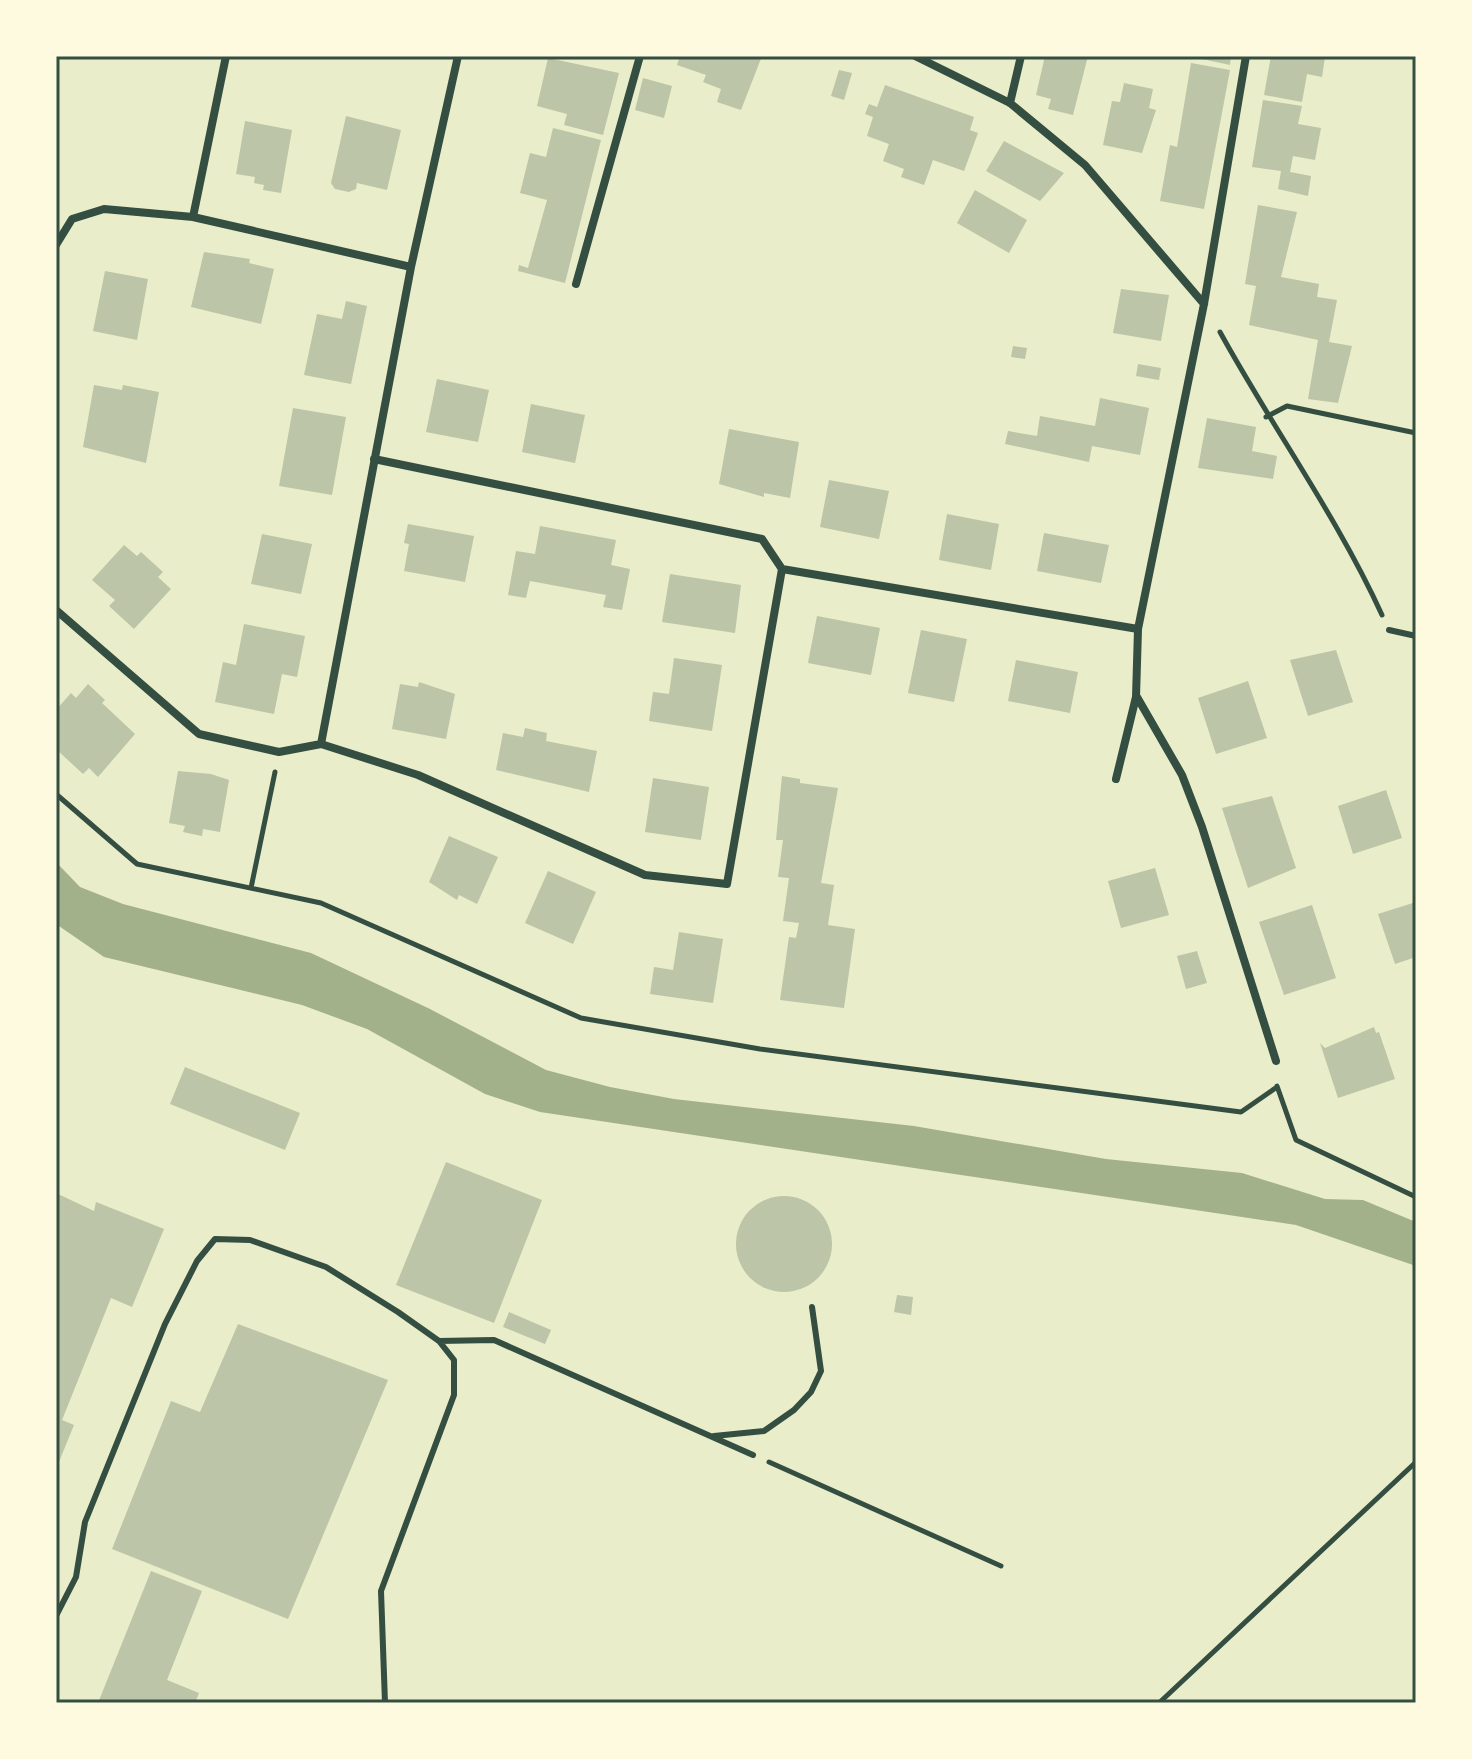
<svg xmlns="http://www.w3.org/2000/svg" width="1472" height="1759" font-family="Helvetica,sans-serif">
<rect width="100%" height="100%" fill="#e9edc9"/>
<path fill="#a3b18a" d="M56 862 80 887 123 904 311 953 430 1009 546 1070 610 1087 674 1099 914 1126 1106 1159 1242 1173 1325 1199 1363 1200 1416 1222V1266L1296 1225 540 1112 485 1094 367 1029 302 1005 104 957 56 924Z"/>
<path fill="#bcc5a7" d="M680 56H762L741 110 717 102 721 89 703 82 706 75 677 65Z
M1045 56H1088L1073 115 1048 109 1051 99 1036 95Z
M1188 56H1231L1230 65Z
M1271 56 1325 57 1322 77 1307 74 1302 102 1264 95Z
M548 58 619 73 603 135 564 125 567 114 537 106Z
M1191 63 1230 70 1204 209 1160 201 1170 145 1177 147Z
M839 70 852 73 844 100 831 96Z
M643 78 672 86 664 118 635 110Z
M1124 83 1153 89 1149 108 1156 110 1142 153 1103 145 1112 101 1120 102Z
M885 85 974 117 970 130 978 133 964 171 933 160 924 185 901 177 904 169 883 161 889 144 867 136 873 117 865 114 869 104 877 107Z
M1263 100 1302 106 1298 124 1321 128 1315 160 1293 156 1290 172 1311 176 1308 196 1278 189 1281 171 1252 167Z
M346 116 401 130 387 190 357 183 356 189 349 192 335 189 331 183Z
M245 121 292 130 281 193 263 190 264 185 254 183 255 177 236 174Z
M553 128 601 140 565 283 518 271 519 265 528 268 547 200 520 193 530 153 546 157Z
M1004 141 1064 173 1040 201 986 171Z
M975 190 1027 220 1009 253 957 223Z
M1258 205 1297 212 1281 277 1319 284 1317 297 1337 300 1329 342 1352 346 1338 403 1308 399 1318 340 1249 325 1256 286 1245 284Z
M204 252 250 259 249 263 274 269 261 324 191 307Z
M105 271 148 279 137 340 93 331Z
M1121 289 1169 295 1161 341 1113 333Z
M346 301 367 306 351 384 304 375 317 314 342 319Z
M1013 346 1027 348 1025 359 1011 357Z
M1138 364 1161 368 1159 380 1136 376Z
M437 379 489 390 478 442 426 432Z
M94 385 122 390 123 385 159 392 146 463 83 447Z
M1100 398 1149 408 1140 455 1092 446 1089 462 1005 444 1008 431 1037 436 1040 416 1095 426Z
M531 404 585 415 575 463 522 452Z
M293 408 346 417 332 495 279 486Z
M1207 418 1256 427 1252 451 1277 456 1273 479 1198 468Z
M729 429 799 442 790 498 764 493V497L719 484Z
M829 480 889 491 879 539 820 527Z
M947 514 999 524 991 570 939 560Z
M408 524 474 536 465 582 404 571 409 544 404 543Z
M540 526 616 540 611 565 630 569 622 610 603 607 606 595 530 581 526 598 508 595 516 551 535 554Z
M1044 533 1109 545 1101 583 1037 571Z
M262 534 312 544 301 594 251 584Z
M124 545 137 556 141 552 163 572 158 577 171 589 134 629 109 606 115 600 92 580Z
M670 574 741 585 735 633 662 622Z
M817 616 880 628 871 675 808 663Z
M244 624 305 636 297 677 282 674 274 714 215 702 223 662 236 665Z
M921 630 967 639 954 702 908 693Z
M1336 650 1353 702 1308 716 1290 660Z
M674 658 722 665 712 731 649 721 653 692 669 694Z
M1016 660 1078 672 1070 713 1008 701Z
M1248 681 1267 738 1216 754 1198 698Z
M419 682 455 694 446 739 392 729 400 684 418 687Z
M88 684 105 700 102 703 135 734 98 777 89 768 83 774 56 749V710L71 693 76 698Z
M525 728 547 733 546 741 597 751 589 792 496 770 503 733 523 737Z
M178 771 211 774 229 780 220 832 203 829 202 836 183 832 185 826 169 823Z
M782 776 800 779V783L838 788 821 883 834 885 828 925 855 929 844 1008 780 1000 789 937 796 938 799 923 783 921 789 878 778 877 783 840H776Z
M653 778 709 787 701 840 645 832Z
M1386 790 1402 838 1353 854 1338 806Z
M1272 796 1296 868 1248 888 1222 808Z
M449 836 498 857 477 904 459 895 457 900 429 882Z
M1155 868 1169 915 1121 928 1108 881Z
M548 871 596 892 573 944 525 923Z
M1416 902V957L1395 964 1378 914Z
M1312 905 1336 978 1284 995 1259 922Z
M679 932 723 939 713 1003 650 994 654 967 673 970Z
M1197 951 1207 983 1186 989 1177 956Z
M1374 1027 1376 1033 1379 1032 1395 1079 1338 1098 1320 1043 1325 1048Z
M185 1067 300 1113 285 1150 170 1104Z
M446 1162 542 1200 494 1323 396 1285Z
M56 1193 94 1211 96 1202 164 1229 132 1307 111 1298 62 1420 74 1425 56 1469Z
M736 1244a48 48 0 1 1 96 0a48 48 0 1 1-96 0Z
M897 1295 913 1297 911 1315 894 1312Z
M509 1312 551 1330 545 1344 503 1327Z
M238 1324 388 1380 288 1619 112 1549 171 1401 200 1412Z
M151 1571 202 1591 167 1680 199 1693 195 1703H98Z"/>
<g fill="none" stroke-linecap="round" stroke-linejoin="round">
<path stroke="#344e41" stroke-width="5" d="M1220 332C1272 427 1338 518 1382 615
M1266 417 1287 406 1416 433
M56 794 137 864 321 903 581 1018 760 1049 1241 1112 1277 1087
M251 888 275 772
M1277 1086 1296 1140 1416 1197
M769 1462 1001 1566
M1159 1703 1416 1462"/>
<path stroke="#344e41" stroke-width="6" d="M1389 630 1416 636
M439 1341 494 1340 753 1455
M714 1436 764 1431 794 1410 811 1392 821 1371 812 1307
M56 1616 76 1577 85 1522 165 1324 197 1261 215 1239 250 1240 326 1267 398 1312 439 1341 454 1360V1395L381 1591 385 1703"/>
<path stroke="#344e41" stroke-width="8" d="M915 56 1010 103 1085 165 1204 304
M1010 103 1021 56
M193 217 226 56
M56 245 72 219 104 209 193 217 411 267
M576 284 640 56
M374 459 762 539 782 569 1138 629
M56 610 199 734 279 752 321 744 418 775 645 875 727 884 782 569
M1137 697 1182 775 1202 827 1276 1061
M321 744 411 267 458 56
M1116 779 1136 697 1138 629 1204 304 1246 56"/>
</g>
<rect width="1472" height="1759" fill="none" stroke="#fefae0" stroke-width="116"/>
<rect x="58" y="58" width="1356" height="1643" fill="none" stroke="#344e41" stroke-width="3"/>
</svg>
